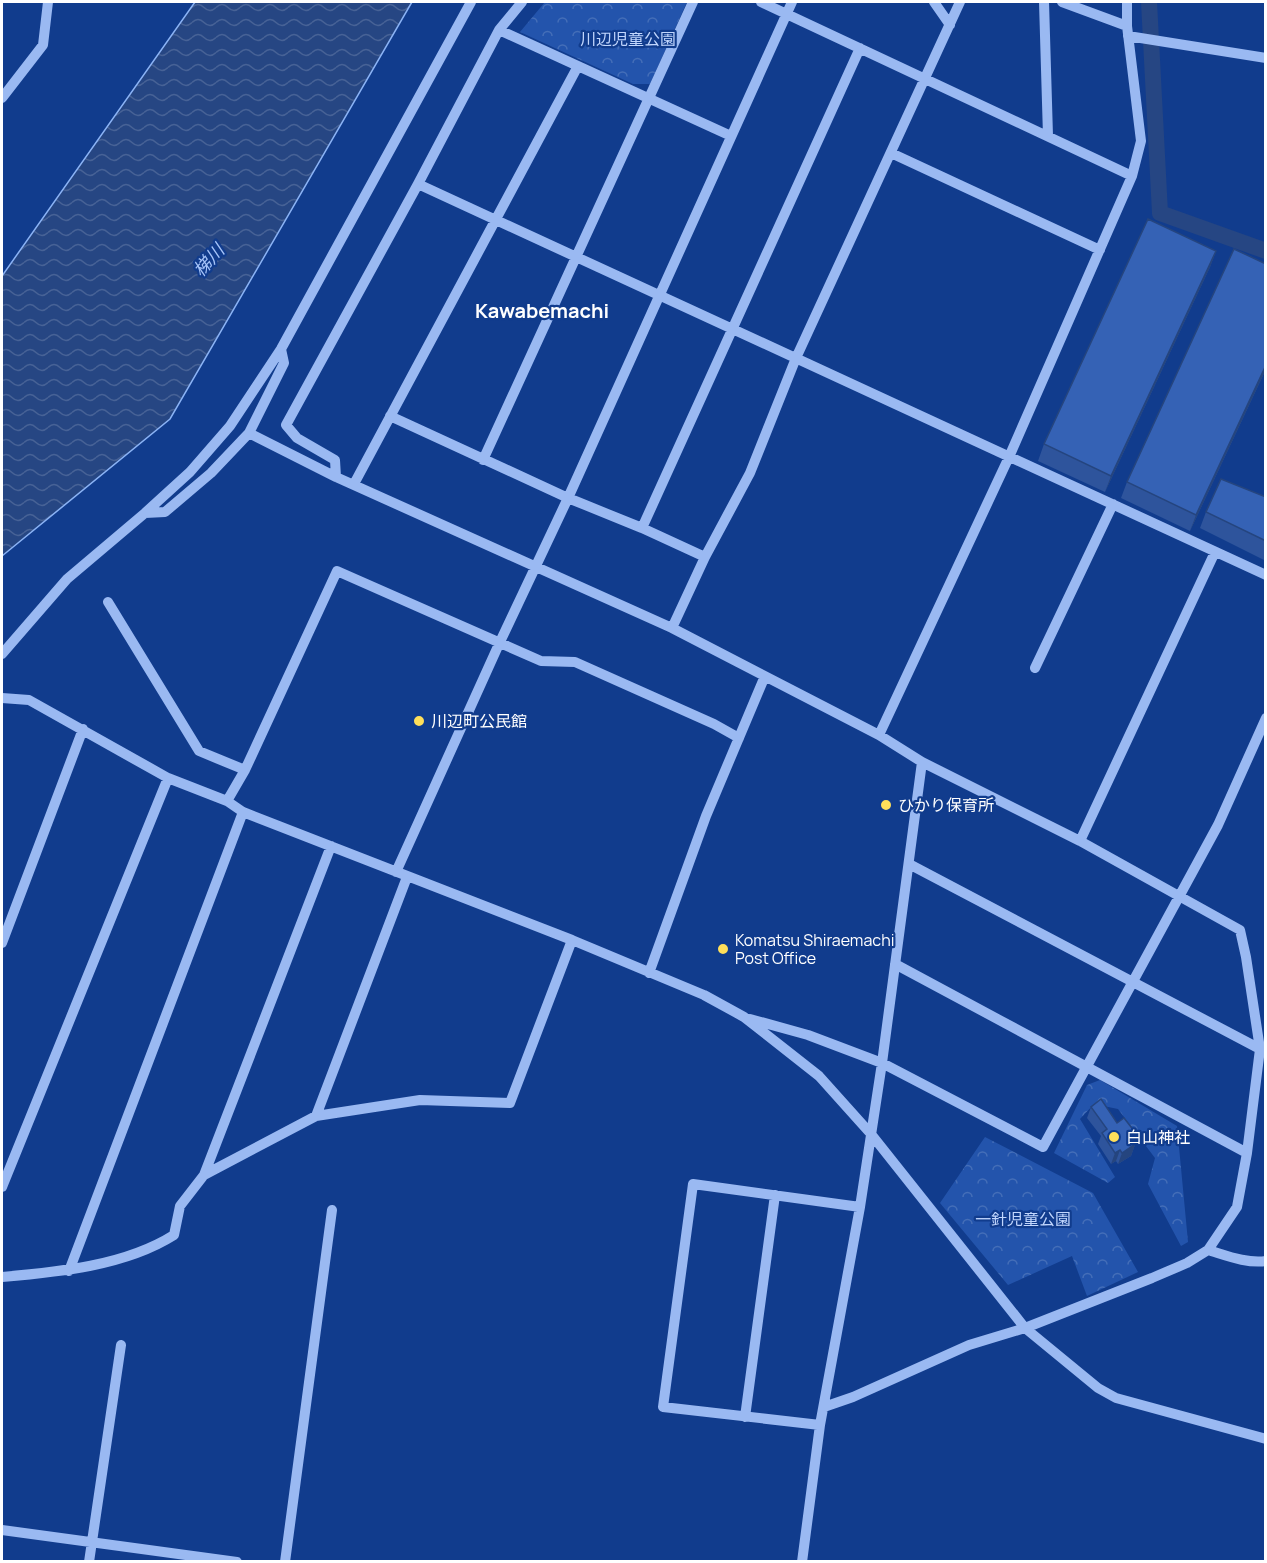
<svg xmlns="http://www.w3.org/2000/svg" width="1267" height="1563" font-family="Manrope,'Noto Sans JP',sans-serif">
<defs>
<pattern id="forest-crowns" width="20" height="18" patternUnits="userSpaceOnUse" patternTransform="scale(1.5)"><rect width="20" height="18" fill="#2354ac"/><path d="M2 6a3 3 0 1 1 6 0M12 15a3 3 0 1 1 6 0" fill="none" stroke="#446eb8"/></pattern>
<pattern id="water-waves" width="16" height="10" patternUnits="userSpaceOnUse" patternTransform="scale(1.5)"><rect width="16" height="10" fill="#264683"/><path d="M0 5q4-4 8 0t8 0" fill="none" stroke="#476296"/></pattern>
</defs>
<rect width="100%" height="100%" fill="#113c8d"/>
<path fill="url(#forest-crowns)" d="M545 2H687L650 84H633L520 32Z
M1100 1080 1177 1126 1188 1242 1181 1246 1148 1184 1155 1158 1118 1109 1094 1104 1080 1119 1115 1177 1108 1183 1054 1153 1087 1085Z
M985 1137 1093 1193 1138 1272 1087 1296 1072 1256 1008 1285 940 1203Z"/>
<path fill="url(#water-waves)" stroke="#8bb3f5" stroke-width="1.5" d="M195 2H412L170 419 2 556V276Z"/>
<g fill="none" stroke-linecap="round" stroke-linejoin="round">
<path stroke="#264683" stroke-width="16" d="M1149 2 1160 213 1266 251"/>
<path stroke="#9ab9f2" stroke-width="10" d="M761 2 1132 176
M934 2 950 25
M1044 2 1048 136
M1062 2 1127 26
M499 30 731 136
M1128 36 1266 58
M2 98 43 45 48 2
M891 153 1100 250
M418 184 1266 575
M390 416 568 498 642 528 705 557
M249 433 336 477 672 628 879 735 922 762 1080 841 1240 930 1246 957 1260 1049 1247 1153 1237 1207 1208 1250 1187 1263 1152 1278 1025 1328 969 1345 853 1397 824 1407
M483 460 693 2
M336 477 335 460 297 438 286 425 418 184 499 30 522 2
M354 484 578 66
M145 513 165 512 211 473 249 433 284 363 281 349
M642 528 860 48
M108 602 199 751 245 770
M672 628 705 557 750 473 796 358 960 2
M2 654 67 579 145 513 190 472 230 426 281 349 471 2
M1035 668 1113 504
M2 698 29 700 168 778 227 801 243 812 572 940 704 995 744 1017 819 1076 871 1134 1025 1328 1098 1388 1116 1398 1266 1439
M879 735 1009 457 1132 176 1141 141 1127 26V2
M227 801 245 770 337 571 541 661 575 662 714 724 739 738
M1080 841 1215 552
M909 864 1260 1049H1265
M396 872 499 644 568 498 792 2
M2 943 83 729
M895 964 1247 1153
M649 973 706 816 765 676
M750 1019 808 1035 882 1063 1043 1147 1218 825 1266 718
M316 1116 407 877
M204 1175 331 846
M2 1187 168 778
M1208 1250C1225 1255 1247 1264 1266 1261
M69 1271 243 812
M2 1277C58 1272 125 1266 174 1235L180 1206 204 1175 316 1116 420 1100 510 1103 572 940
M745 1417 775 1195
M820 1425 663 1407 693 1184 860 1207
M2 1530 237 1562
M89 1562 121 1345
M285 1562 332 1210
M802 1562 820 1425 860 1207 882 1063 922 762"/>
</g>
<path fill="#2e549c" d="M1216 251 1210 267 1105 492 1038 461 1044 444Z
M1266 264V369L1190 531 1121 498 1127 482Z
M1266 497V561L1200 528 1206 512Z
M1091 1107 1138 1136 1131 1156 1118 1164 1116 1161 1111 1164 1098 1144 1101 1136 1087 1118Z"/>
<path fill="#25457f" d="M1216 251 1210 267 1105 492 1111 476Z
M1266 365V369L1190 531 1196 515Z
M1138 1136 1131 1156 1118 1164 1122 1153 1132 1140Z
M1120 1150 1116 1161 1111 1164 1115 1153Z"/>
<path fill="#3562b5" stroke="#25457f" stroke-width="1.5" d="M1148 219 1216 251 1111 476 1044 444Z
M1234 249 1266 264V365L1196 515 1127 482Z
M1221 479 1266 497V541L1206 512Z
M1101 1099 1117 1123 1124 1118 1138 1136 1132 1140 1135 1144 1122 1153 1120 1150 1115 1153 1102 1133 1107 1129 1091 1107Z"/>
<g fill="#ffdf5a" stroke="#113c8d" stroke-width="2">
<circle cx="419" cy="721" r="6"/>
<circle cx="886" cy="805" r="6"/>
<circle cx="723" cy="949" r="6"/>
<circle cx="1114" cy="1137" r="6"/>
</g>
<g text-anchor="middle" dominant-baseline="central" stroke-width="4.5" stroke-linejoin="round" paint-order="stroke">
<g font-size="16" fill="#c1d6fd" stroke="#113c8d">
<text x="628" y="39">川辺児童公園</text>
<text x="1023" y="1219">一針児童公園</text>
</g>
<g font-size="16" fill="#fff" stroke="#113c8d" text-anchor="start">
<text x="431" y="721">川辺町公民館</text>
<text x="898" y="805">ひかり保育所</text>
<text x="735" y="940">Komatsu Shiraemachi<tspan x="735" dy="18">Post Office</tspan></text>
<text x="1126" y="1137">白山神社</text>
</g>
<g font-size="18" font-style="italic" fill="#a6c4f9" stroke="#113c8d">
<text transform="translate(208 260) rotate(-48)">梯川</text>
</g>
<g font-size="20" font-weight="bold" fill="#fff" stroke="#113c8d">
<text x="542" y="310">Kawabemachi</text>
</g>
</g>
<rect width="1267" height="1563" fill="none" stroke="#ffffff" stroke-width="6"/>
</svg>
